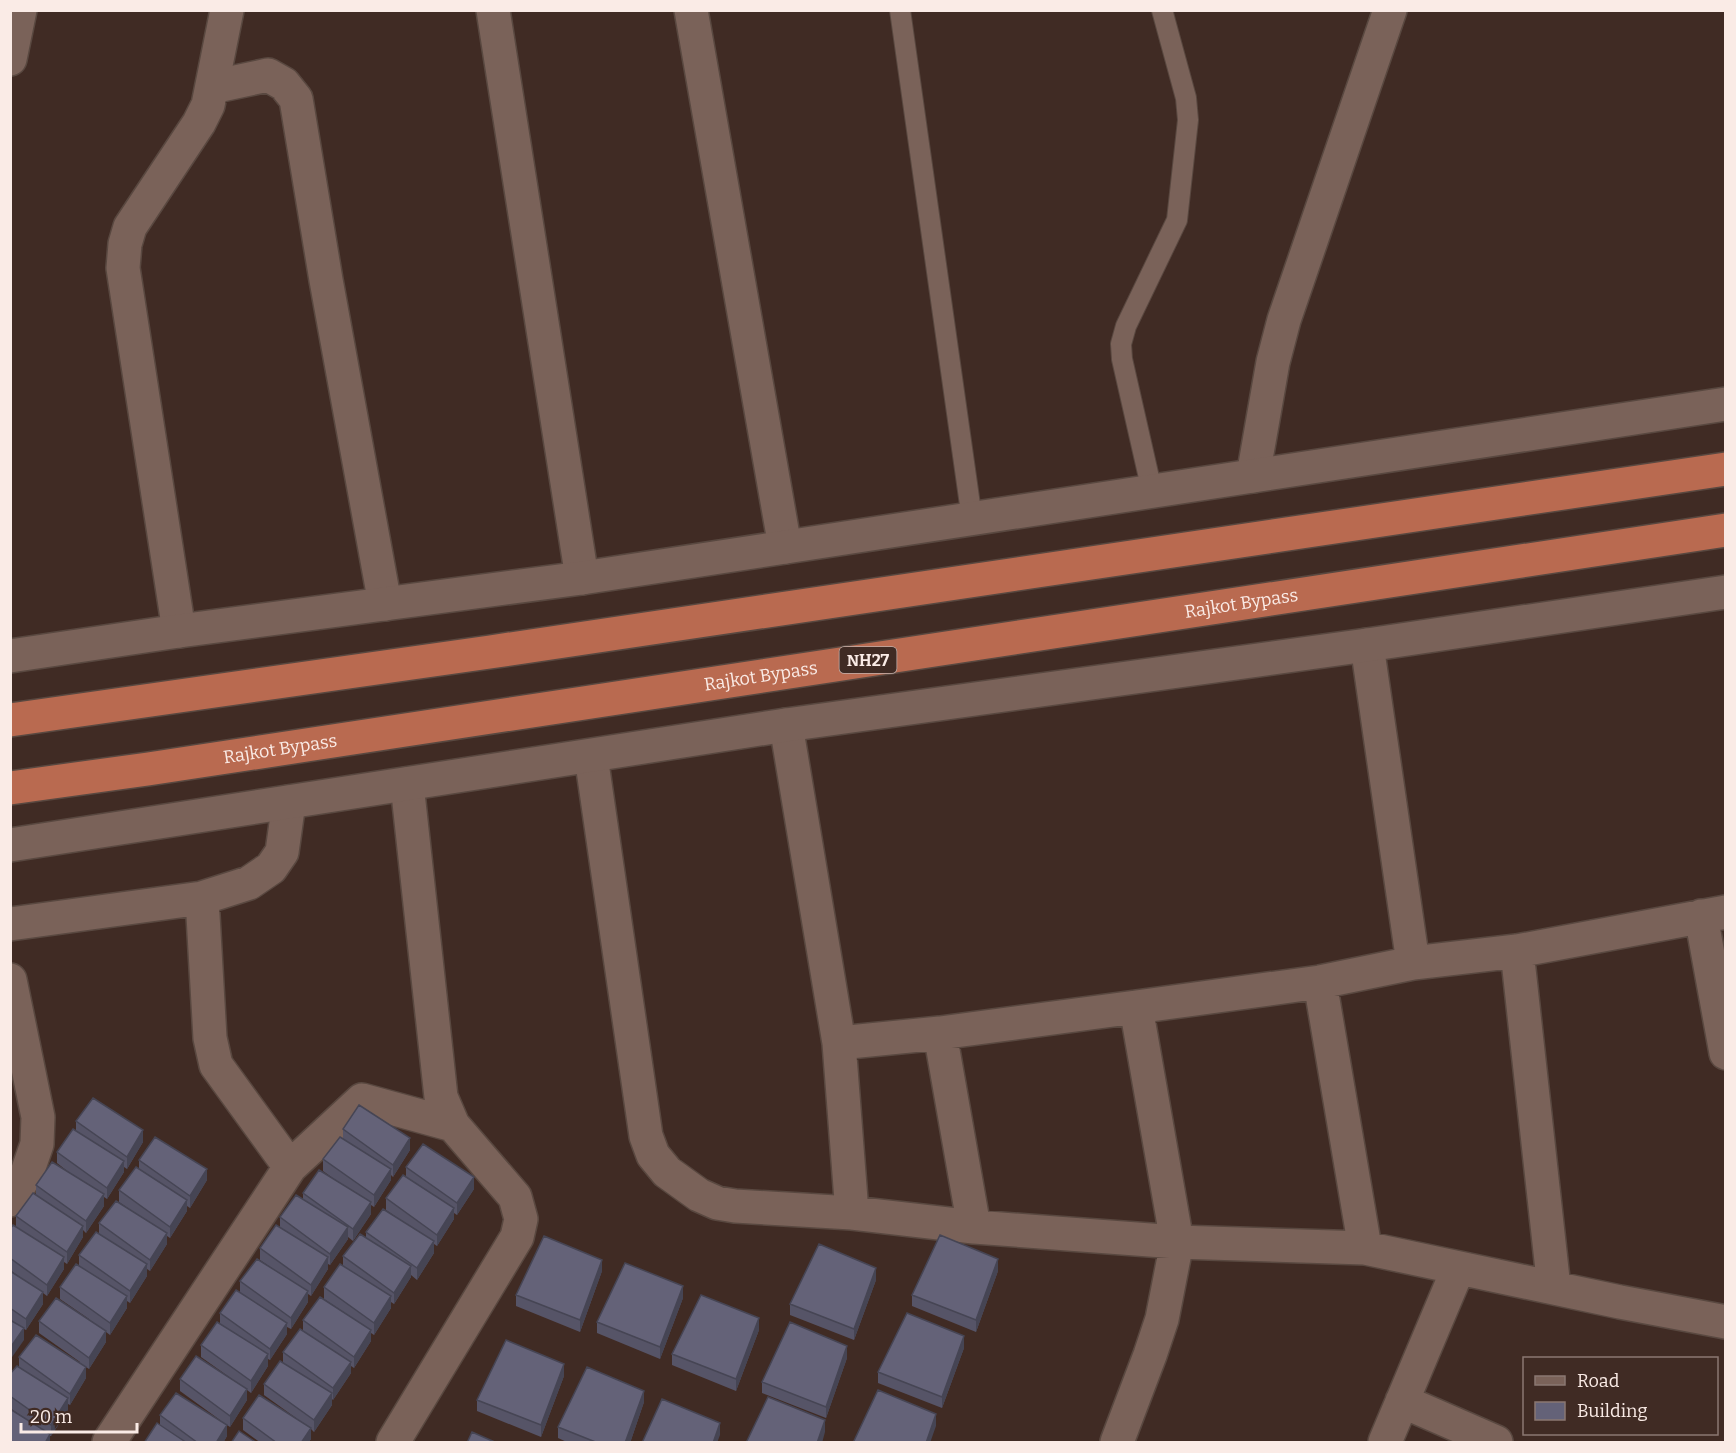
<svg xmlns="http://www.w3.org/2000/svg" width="1736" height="1453" font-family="Bitter,serif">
<rect width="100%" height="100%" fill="#402b24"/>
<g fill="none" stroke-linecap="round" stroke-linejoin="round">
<g stroke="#594840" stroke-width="22">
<path id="service" d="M900 10 972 519
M1152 491 1122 359 1121 344 1126 326 1177 220 1188 120 1186 98 1162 10"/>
</g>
<g stroke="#594840" stroke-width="36">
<path id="minor" d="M493 10 582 578
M691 10 785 547
M10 59 20 10
M212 87 268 75 284 84 296 99 326 280 385 604
M1253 476 1273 362 1284 320 1390 10
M179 631 123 268 125 244 130 227 199 123 208 105 227 10
M1367 645 1413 963
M786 725 839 1043 940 1033 1136 1007 1177 1242 1162 1319 1150 1355 1117 1442
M591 756 646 1136 653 1155 667 1172 699 1195 717 1203 735 1206 852 1213 974 1227 1177 1242 1365 1248 1620 1302 1726 1322
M1701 916 1726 1053
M10 924 202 898 249 883 271 868 282 852 289 802
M1517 951 1554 1288
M10 980 38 1117 37 1144 27 1173 10 1200
M1320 982 1365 1248
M1136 1007 1320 982 1413 963 1517 951 1726 912
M940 1033 974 1227
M839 1043 852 1213
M290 1167 362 1100 453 1125
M1402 1401 1496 1442
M109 1442 290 1167 216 1065 210 1038 202 898
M393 1442 517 1237 521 1219 515 1197 453 1125 441 1097 407 784
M1385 1442 1458 1269"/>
</g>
<g stroke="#594840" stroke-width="36">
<path id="tertiary" d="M10 656 179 631 582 578 1726 404
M10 845 786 725 1367 645 1726 592"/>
</g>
<g stroke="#594840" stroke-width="36">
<g id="trunk">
<path d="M10 720 490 652 1726 469"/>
<path id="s1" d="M10 788 148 769 1726 530"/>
</g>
</g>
<use href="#service" stroke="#7a6259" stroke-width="20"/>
<use href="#minor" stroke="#7a6259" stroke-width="33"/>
<use href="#tertiary" stroke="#7a6259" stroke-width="33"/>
<use href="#trunk" stroke="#b96a50" stroke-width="33"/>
</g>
<path fill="#565467" d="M76 1121 143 1142 127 1169 124 1167V1172L107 1199 104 1197V1206L86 1233 83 1230V1237L67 1264 64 1262V1269L47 1296 43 1293V1304L26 1330 24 1329V1340L16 1324 10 1319V1271L28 1283 10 1270V1229L16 1227V1216L36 1195V1185L71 1174 57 1163V1152L76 1131Z
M343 1129 410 1150 393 1177 391 1175V1180L374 1207 371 1205V1214L353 1241 348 1237V1239L330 1265 328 1264V1269L311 1296 308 1294V1302L291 1329 287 1327V1334L270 1360 268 1359V1366L251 1393 247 1390V1400L230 1427 227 1425V1436L223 1443H144L160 1425V1415L220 1420 180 1391V1379H232L201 1357V1345L220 1324V1313L240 1292V1281L276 1271 260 1260V1248L280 1227V1217L303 1199V1193L341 1184 323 1171V1159L343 1139Z
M139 1160 207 1180 190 1208 187 1206V1211L170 1238 167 1236V1244L150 1271 147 1269V1276L130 1303 127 1301V1308L110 1335 106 1332V1342L89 1369 86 1367V1378L70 1405 68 1404V1410L51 1436H50V1443L30 1422 10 1408V1374L19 1367V1357L80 1362 39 1333V1321L89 1319 60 1299V1287L79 1266V1255L99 1234V1223L135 1213 119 1202V1190L139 1169Z
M406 1167 474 1189 457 1215 454 1213V1219L437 1246 434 1244V1253L417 1280 411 1275V1277L394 1304 391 1302V1308L374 1335 371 1333V1341L354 1368 351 1366V1373L333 1400 332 1399V1405L314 1432 311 1429V1439L308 1443H261L243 1430V1418H296L264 1395V1384L283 1363V1352L303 1331V1320L339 1309 324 1299V1287L343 1266V1256L366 1238V1232L402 1221 386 1210V1198L406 1177Z
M602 1271 580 1332 516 1306V1295Z
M998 1271 976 1332 912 1306V1295Z
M876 1280 854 1340 790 1315V1304Z
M683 1298 660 1359 597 1333V1322Z
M759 1330 736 1391 672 1365V1354Z
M964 1348 942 1408 878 1383V1372Z
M847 1358 826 1418 762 1393V1382Z
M564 1376 541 1437 477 1411V1400Z
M644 1402 630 1443H569L558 1438V1427Z"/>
<path fill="#464554" d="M143 1130V1142L127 1169V1157Z
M410 1138V1150L393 1177V1165Z
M124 1161V1172L107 1199V1188Z
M207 1169V1180L190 1208V1196Z
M391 1169V1180L374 1207V1195Z
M474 1177V1189L457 1215V1203Z
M104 1194V1206L86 1233V1221Z
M187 1200V1211L170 1238V1227Z
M371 1202V1214L353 1241V1229Z
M454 1208V1219L437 1246V1235Z
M83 1226V1237L67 1264V1252Z
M348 1227V1239L330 1265V1254Z
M167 1233V1244L150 1271V1260Z
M434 1241V1253L417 1280V1268Z
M64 1257V1269L47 1296V1285Z
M328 1257V1269L311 1296V1285Z
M998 1259V1271L976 1332V1320Z
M602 1260V1271L580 1332V1320Z
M147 1264V1276L130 1303V1291Z
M411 1266V1277L394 1304V1293Z
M876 1268V1280L854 1340V1329Z
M683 1286V1298L660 1359V1347Z
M308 1291V1302L291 1329V1318Z
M43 1292V1304L26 1330V1319Z
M127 1296V1308L110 1335V1323Z
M391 1296V1308L374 1335V1323Z
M759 1318V1330L736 1391V1379Z
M287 1323V1334L270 1360V1349Z
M24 1328V1340L10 1360V1348Z
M371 1330V1341L354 1368V1357Z
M106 1331V1342L89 1369V1358Z
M964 1336V1348L942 1408V1397Z
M847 1346V1358L826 1418V1407Z
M268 1354V1366L251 1393V1381Z
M351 1362V1373L333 1400V1388Z
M564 1364V1376L541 1437V1425Z
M86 1367V1378L70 1405V1394Z
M247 1389V1400L230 1427V1416Z
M644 1391V1402L630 1443H625Z
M332 1393V1405L314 1432V1420Z
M68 1398V1410L51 1436V1425Z
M936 1414V1426L930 1443H926Z
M825 1420V1432L822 1443H817Z
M720 1423V1435L717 1443H713Z
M227 1425V1436L223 1443H216Z
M311 1428V1439L308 1443H301Z
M50 1434V1443H45Z"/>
<path fill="#646278" stroke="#464554" stroke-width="1.5" d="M93 1098 143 1130 127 1157 76 1121Z
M359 1105 410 1138 393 1165 343 1129Z
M73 1129 124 1161 107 1188 57 1152Z
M155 1137 207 1169 190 1196 139 1160Z
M340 1137 391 1169 374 1195 323 1159Z
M423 1144 474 1177 457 1203 406 1167Z
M52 1162 104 1194 86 1221 36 1185Z
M136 1167 187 1200 170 1227 119 1190Z
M319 1170 371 1202 353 1229 303 1193Z
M403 1175 454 1208 437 1235 386 1198Z
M33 1193 83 1226 67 1252 16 1216Z
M296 1195 348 1227 330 1254 280 1217Z
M116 1201 167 1233 150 1260 99 1223Z
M383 1209 434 1241 417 1268 366 1232Z
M13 1225 64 1257 47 1285 10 1258V1229Z
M276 1225 328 1257 311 1285 260 1248Z
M96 1232 147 1264 130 1291 79 1255Z
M360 1234 411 1266 394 1293 343 1256Z
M940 1235 998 1259 976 1320 912 1295Z
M544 1236 602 1260 580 1320 516 1295Z
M819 1244 876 1268 854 1329 790 1304Z
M257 1259 308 1291 291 1318 240 1281Z
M625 1263 683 1286 660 1347 597 1322Z
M76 1264 127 1296 110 1323 60 1287Z
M340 1264 391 1296 374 1323 324 1287Z
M10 1271 43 1292 26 1319 10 1308Z
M236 1290 287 1323 270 1349 220 1313Z
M701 1295 759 1318 736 1379 672 1354Z
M320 1297 371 1330 354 1357 303 1320Z
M56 1298 106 1331 89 1358 39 1321Z
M907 1313 964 1336 942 1397 878 1372Z
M10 1320 24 1328 10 1348Z
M217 1322 268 1354 251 1381 201 1345Z
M790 1322 847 1346 826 1407 762 1382Z
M300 1329 351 1362 333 1388 283 1352Z
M36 1335 86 1367 70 1394 19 1357Z
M506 1340 564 1364 541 1425 477 1400Z
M196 1356 247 1389 230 1416 180 1379Z
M280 1361 332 1393 314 1420 264 1384Z
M17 1366 68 1398 51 1425 10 1396V1374Z
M587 1367 644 1391 625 1443H598L558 1427Z
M878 1390 936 1414 926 1443H853Z
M176 1393 227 1425 216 1443H198L160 1415Z
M259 1395 311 1428 301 1443H277L243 1418Z
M768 1397 825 1420 817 1443H746Z
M662 1399 720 1423 713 1443H642Z
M10 1409 50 1434 45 1443H10Z
M157 1423 187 1443H144Z
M239 1431 257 1443H231Z
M472 1432 497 1443H467Z"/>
<g text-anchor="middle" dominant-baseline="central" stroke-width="4.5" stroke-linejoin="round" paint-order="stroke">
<rect fill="#402b24" stroke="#c2b1ac" stroke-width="1.5" x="839.5" y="647" width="57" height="26" rx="4.5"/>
<g font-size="16" font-weight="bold" fill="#faebe6">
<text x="868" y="660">NH27</text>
</g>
<g font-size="18" fill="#faebe6" stroke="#402b24">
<text stroke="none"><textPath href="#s1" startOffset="1245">Rajkot Bypass</textPath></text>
<text stroke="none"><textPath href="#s1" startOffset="759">Rajkot Bypass</textPath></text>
<text stroke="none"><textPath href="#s1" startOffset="273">Rajkot Bypass</textPath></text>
</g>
</g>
<rect width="1736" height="1453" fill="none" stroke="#faebe6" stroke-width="24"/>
<rect x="1523" y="1357" width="195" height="78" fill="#402b24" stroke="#8a7872" stroke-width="1.5"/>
<rect x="1535" y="1376" width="30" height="9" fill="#7a6259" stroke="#8a7872" stroke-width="1.5"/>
<text x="1577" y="1387" font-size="18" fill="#faebe6">Road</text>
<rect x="1535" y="1402" width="30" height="18" fill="#646278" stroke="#8a7872" stroke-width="1.5"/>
<text x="1577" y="1417" font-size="18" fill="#faebe6">Building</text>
<path d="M21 1423v9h116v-9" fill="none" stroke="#faebe6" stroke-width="3"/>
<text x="30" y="1423" font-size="18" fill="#faebe6" stroke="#402b24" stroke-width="4.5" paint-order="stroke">20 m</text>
</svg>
